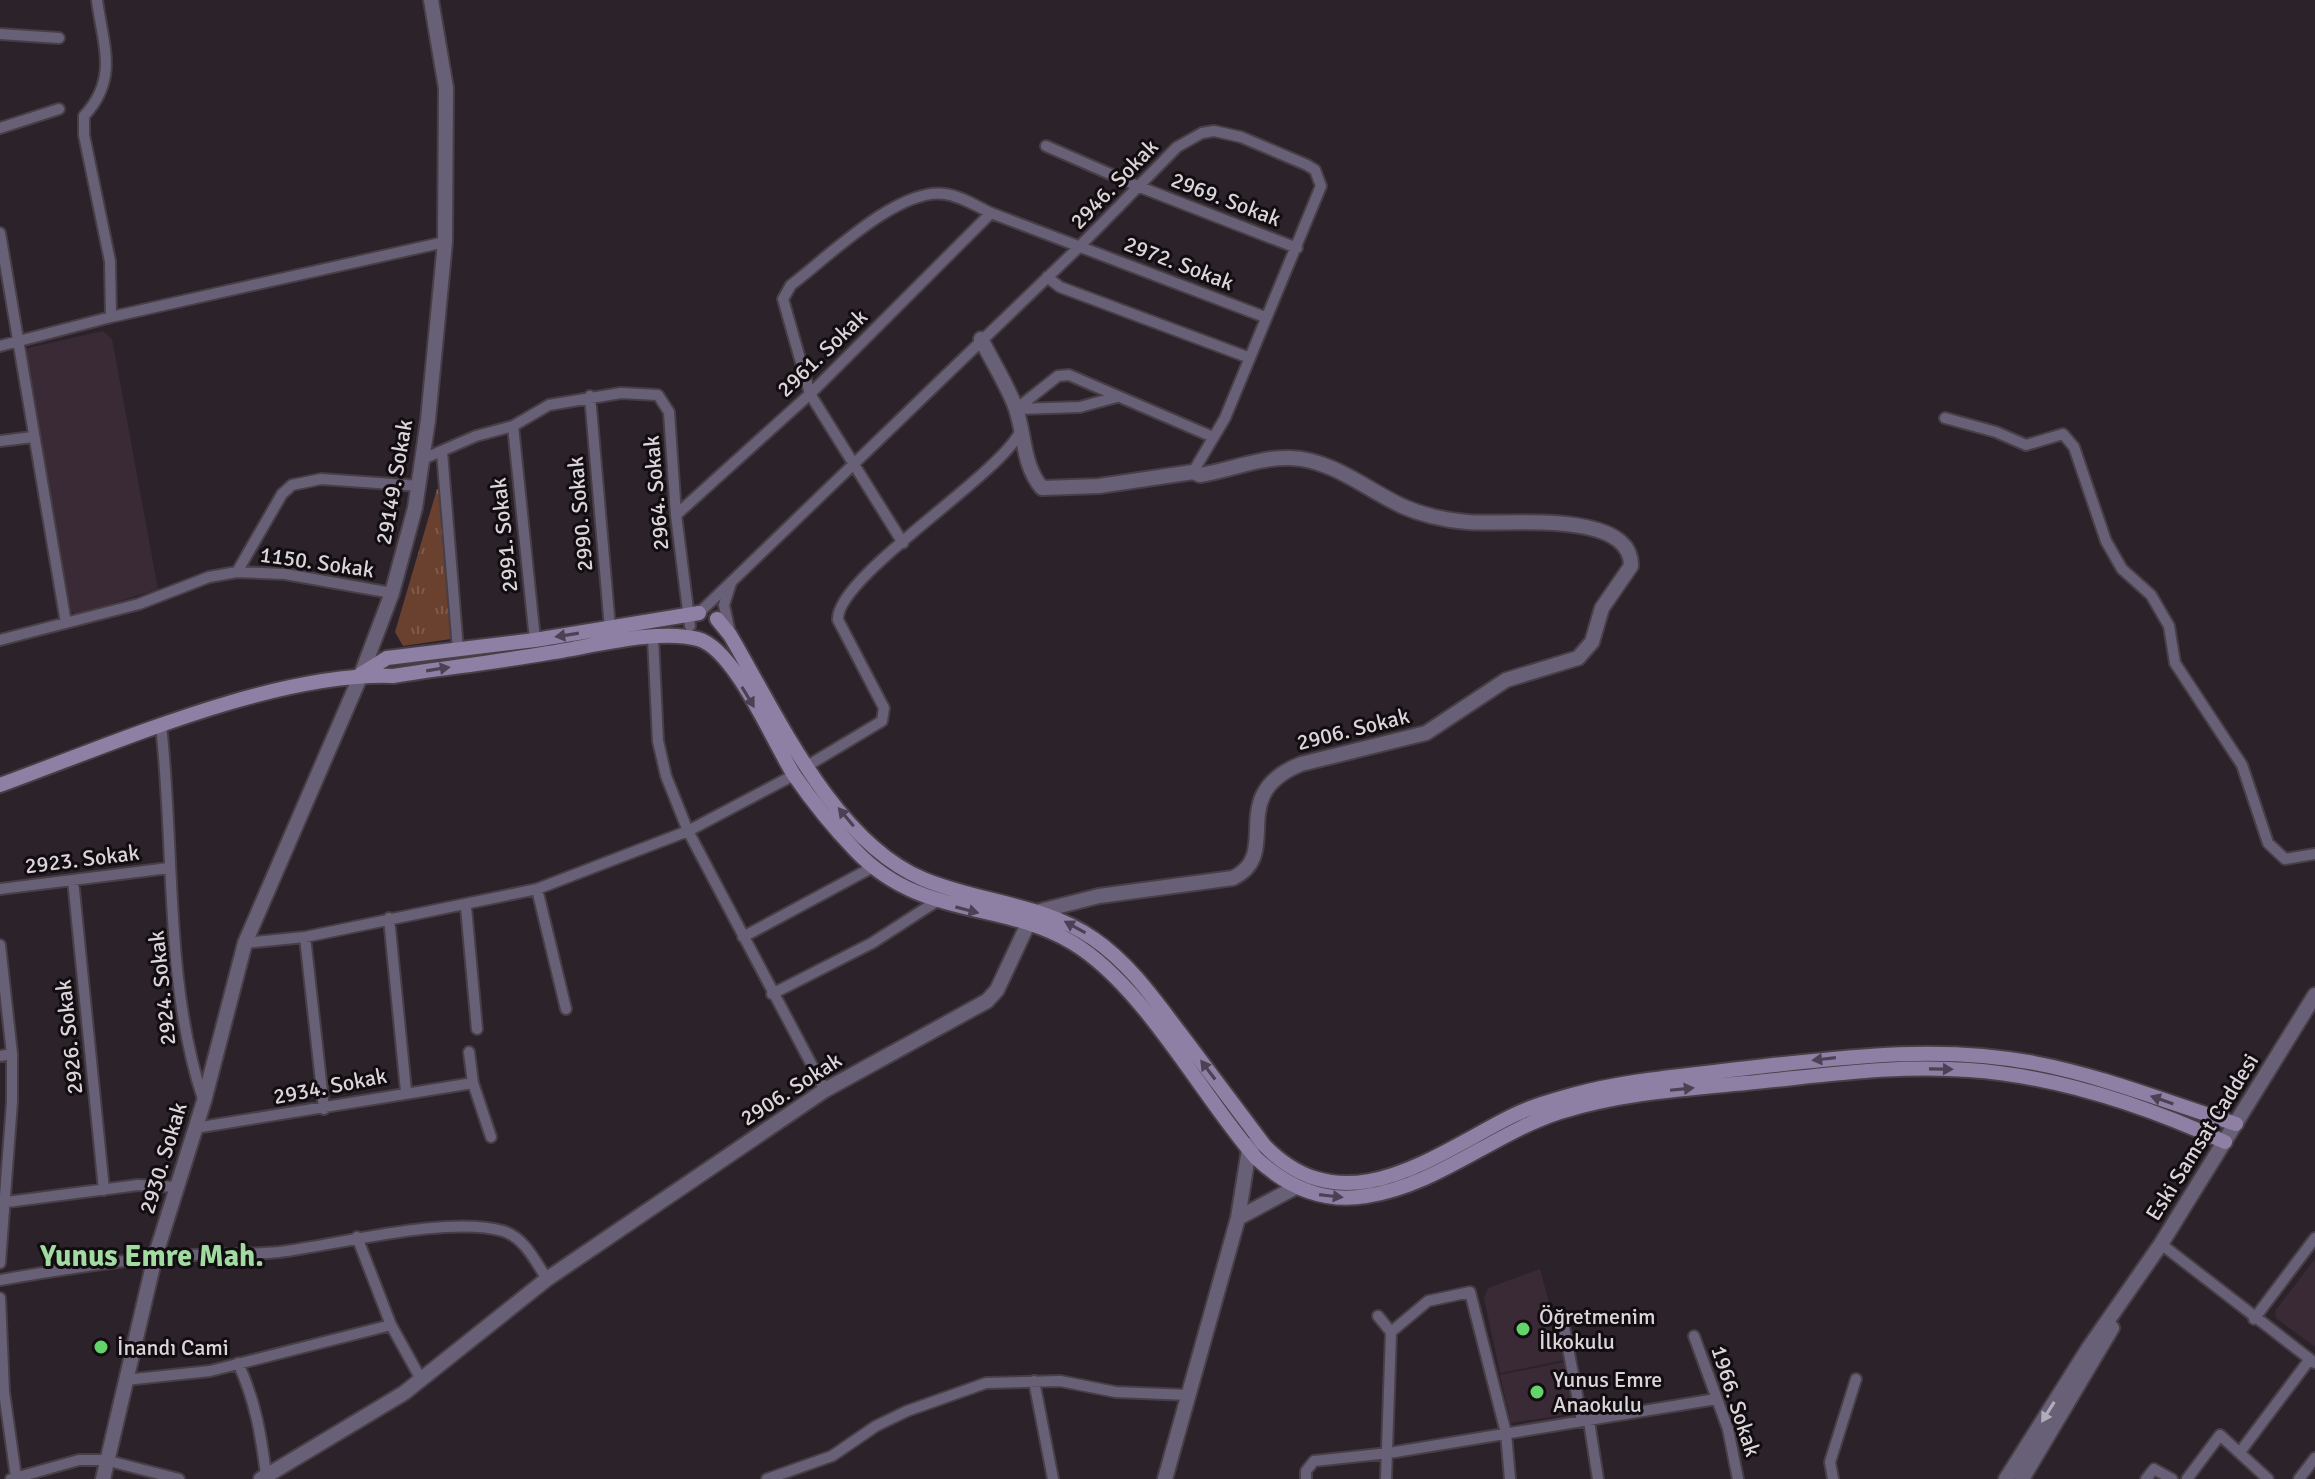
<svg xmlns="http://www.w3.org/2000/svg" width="2315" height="1479" font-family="Signika,sans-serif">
<defs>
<pattern id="park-tufts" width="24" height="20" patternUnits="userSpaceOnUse" patternTransform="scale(2)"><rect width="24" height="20" fill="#6a402e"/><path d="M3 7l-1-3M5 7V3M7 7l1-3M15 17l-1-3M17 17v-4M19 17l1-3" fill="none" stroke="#7f5b4c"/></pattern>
</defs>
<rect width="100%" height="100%" fill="#2c222a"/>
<path fill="#3a2a36" d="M103 331 112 339 158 589 77 615 71 611 26 358 28 348Z
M2315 1259V1347L2276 1318 2275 1311Z
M1540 1269 1564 1360 1500 1373 1484 1298 1488 1288Z
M1565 1362 1574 1409 1570 1414 1511 1423 1500 1375Z"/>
<path fill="url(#park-tufts)" d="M437 489H441L451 639 403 646 395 632Z"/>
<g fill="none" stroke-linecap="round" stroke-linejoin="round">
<g stroke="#483e46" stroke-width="14">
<path id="minor" d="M97 0C103 46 119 78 84 116V135L110 261 111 317
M0 34 59 38
M0 128 59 109
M1046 146 1140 187 1297 248
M0 233 66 623
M1047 277 1060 287 1250 358
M0 346 111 317 445 242
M590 396 610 628
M1016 409 1058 376 1069 375 1213 437
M1018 409 1080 407 1117 397
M1945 418 1996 432 2026 445 2063 434 2074 447 2106 541 2122 569 2151 595 2169 626 2175 663 2242 765 2268 843 2285 859 2315 854
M513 426 535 640
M0 441 33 437
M442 452 458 650
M423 459 476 436 513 426 549 405 621 393 658 395 669 412 676 515 690 626
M676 515 810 394 991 213
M903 543 810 394 783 299 791 285C827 258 898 187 945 194 961 196 976 206 991 213L1265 317
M237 572 285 574 392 593
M699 613 1079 247 1177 147 1202 133 1214 131 1241 137 1307 165 1315 170 1321 186 1225 418 1193 472
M730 633 724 605 731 583
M653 638 658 741 666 776 688 831 825 1090
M0 640 139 604 209 577 237 572 282 494 292 485 321 479 420 486
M161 726C175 848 164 982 203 1099
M807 766 882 721 884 708 838 620C835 578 993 480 1019 434
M73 880 104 1190
M0 889 169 868
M537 889 566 1009
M466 907 477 1029
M389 918 406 1091
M305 937 324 1109
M743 937 873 867
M245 943 305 937 537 889 688 831 794 775
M0 945 12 1054V1102L0 1263
M772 994 872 943 937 901
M469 1052 473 1083 491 1137
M0 1056 12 1054
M195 1128 473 1083
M7 1202 138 1185 177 1187
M357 1237 391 1325 422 1381
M2161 1244 2315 1363
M0 1280C52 1271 104 1263 157 1257 197 1253 238 1256 279 1252 337 1245 448 1215 503 1231 525 1238 535 1261 547 1279
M0 1298 4 1392 16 1477
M1378 1316 1391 1332 1386 1479
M2254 1319 2315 1238
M1563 1322 1582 1421
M1391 1332 1428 1301 1470 1292 1506 1433 1510 1479
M1694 1336 1728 1429 1738 1479
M238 1363C255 1400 261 1434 266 1475
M125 1380 210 1371 391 1325
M1034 1381 1053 1479
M1589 1421 1598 1479
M2240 1452 2310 1359
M11 1479 79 1460H105L179 1479
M767 1479 832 1456 876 1426 907 1411 986 1383 1060 1381 1116 1392 1188 1395
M1306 1479V1471L1314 1461 1389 1453 1716 1399
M1833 1479 1830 1462 1856 1379
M2146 1479 2154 1469 2172 1479
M2187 1479 2220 1435 2268 1479
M2299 1479 2315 1458"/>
</g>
<g stroke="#483e46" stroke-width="18">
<path id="tertiary" d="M1238 1218 1296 1187
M103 1479 155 1257 204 1101 245 943 361 675 392 593 415 508 428 420 445 242 446 88 431 0
M261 1479 404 1393 547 1279 825 1090 987 1001 997 990 1028 924 1040 911 1099 896 1233 878C1284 853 1224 795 1301 764L1426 733 1506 680 1578 658 1592 642 1602 608 1631 566C1632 508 1501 526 1467 522 1445 520 1422 515 1402 506 1366 489 1331 459 1290 458 1260 457 1230 470 1200 475L1193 472 1099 486 1042 488C1022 465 1025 432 1015 406 1006 383 992 361 981 339
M1165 1479 1238 1218 1249 1149 1253 1144
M2006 1479 2088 1349 2161 1244 2315 995
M2022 1479 2112 1328"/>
</g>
<g stroke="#483e46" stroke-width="18">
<path id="secondary" d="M717 619 730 635C777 715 834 842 923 879 980 903 1043 903 1094 939 1130 964 1154 999 1180 1033 1208 1070 1236 1108 1264 1145 1343 1227 1431 1157 1510 1117 1529 1107 1551 1101 1572 1095 1627 1080 1683 1076 1739 1069 1838 1058 1935 1044 2034 1063 2103 1076 2169 1103 2236 1124
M361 674 387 658 535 640 699 613
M0 785C113 744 274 672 393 676 444 668 496 662 548 653 590 647 657 628 698 639 735 649 773 742 794 775 812 801 833 827 855 850 921 920 1002 900 1073 943 1144 986 1201 1095 1256 1158 1287 1187 1324 1203 1366 1196 1436 1186 1494 1133 1560 1112 1621 1093 1683 1089 1746 1083 1820 1076 1895 1064 1969 1070 2056 1076 2146 1106 2225 1142"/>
</g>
<use href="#minor" stroke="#686077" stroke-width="10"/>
<use href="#tertiary" stroke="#686077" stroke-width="14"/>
<use href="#secondary" stroke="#8e80a5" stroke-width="14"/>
</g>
<defs><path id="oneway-solid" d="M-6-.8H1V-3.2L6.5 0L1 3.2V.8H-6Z" transform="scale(2)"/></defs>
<g fill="#4a4154">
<use href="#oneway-solid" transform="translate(567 635) rotate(171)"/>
<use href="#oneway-solid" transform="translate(438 669) rotate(-9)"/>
<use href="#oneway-solid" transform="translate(748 697) rotate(59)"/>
<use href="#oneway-solid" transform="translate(846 817) rotate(-130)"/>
<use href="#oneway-solid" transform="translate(967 910) rotate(15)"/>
<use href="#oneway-solid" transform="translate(1075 927) rotate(-151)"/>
<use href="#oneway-solid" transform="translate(1824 1059) rotate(173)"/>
<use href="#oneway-solid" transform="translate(1941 1069) rotate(1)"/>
<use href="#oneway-solid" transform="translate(1208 1070) rotate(-127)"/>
<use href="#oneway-solid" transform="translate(1682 1089) rotate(-6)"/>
<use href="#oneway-solid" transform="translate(2162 1100) rotate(-161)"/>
<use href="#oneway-solid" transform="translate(1331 1196) rotate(7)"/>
</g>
<use fill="#b3abb7" href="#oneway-solid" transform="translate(2048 1412) rotate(122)"/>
<g fill="#62d469" stroke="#120d11" stroke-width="3">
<circle cx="1523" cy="1329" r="8"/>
<circle cx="101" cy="1347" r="8"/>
<circle cx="1537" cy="1392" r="8"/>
</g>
<g text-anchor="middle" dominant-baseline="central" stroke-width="6" stroke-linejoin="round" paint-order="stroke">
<g font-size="22" fill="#dbd4d9" stroke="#120d11">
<text transform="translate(1114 184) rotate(-46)">2946. Sokak</text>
<text transform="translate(1226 199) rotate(21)">2969. Sokak</text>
<text transform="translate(1179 263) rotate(21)">2972. Sokak</text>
<text transform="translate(822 353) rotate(-44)">2961. Sokak</text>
<text transform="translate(394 482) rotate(-80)">29149. Sokak</text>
<text transform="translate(656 493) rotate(-95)">2964. Sokak</text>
<text transform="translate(580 514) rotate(-95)">2990. Sokak</text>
<text transform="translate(504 535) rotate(-96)">2991. Sokak</text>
<text transform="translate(317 562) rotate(8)">1150. Sokak</text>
<text transform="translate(1353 729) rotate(-14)">2906. Sokak</text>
<text transform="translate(82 859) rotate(-7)">2923. Sokak</text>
<text transform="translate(162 988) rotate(-96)">2924. Sokak</text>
<text transform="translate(69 1037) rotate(-96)">2926. Sokak</text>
<text transform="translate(330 1086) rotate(-11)">2934. Sokak</text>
<text transform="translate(791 1089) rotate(-33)">2906. Sokak</text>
<text transform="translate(2202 1137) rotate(-58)">Eski Samsat Caddesi</text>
<text transform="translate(163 1158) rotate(-73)">2930. Sokak</text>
<text transform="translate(1736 1401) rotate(72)">1966. Sokak</text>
</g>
<g font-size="22" fill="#dbd4d9" stroke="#120d11" text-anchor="start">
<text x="1539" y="1316">Öğretmenim<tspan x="1539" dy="25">İlkokulu</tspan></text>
<text x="117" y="1347">İnandı Cami</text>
<text x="1553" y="1379">Yunus Emre<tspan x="1553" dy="25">Anaokulu</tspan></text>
</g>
<g font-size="30" font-weight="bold" fill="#a1dba1" stroke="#120d11">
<text x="152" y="1256">Yunus Emre Mah.</text>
</g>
</g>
</svg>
